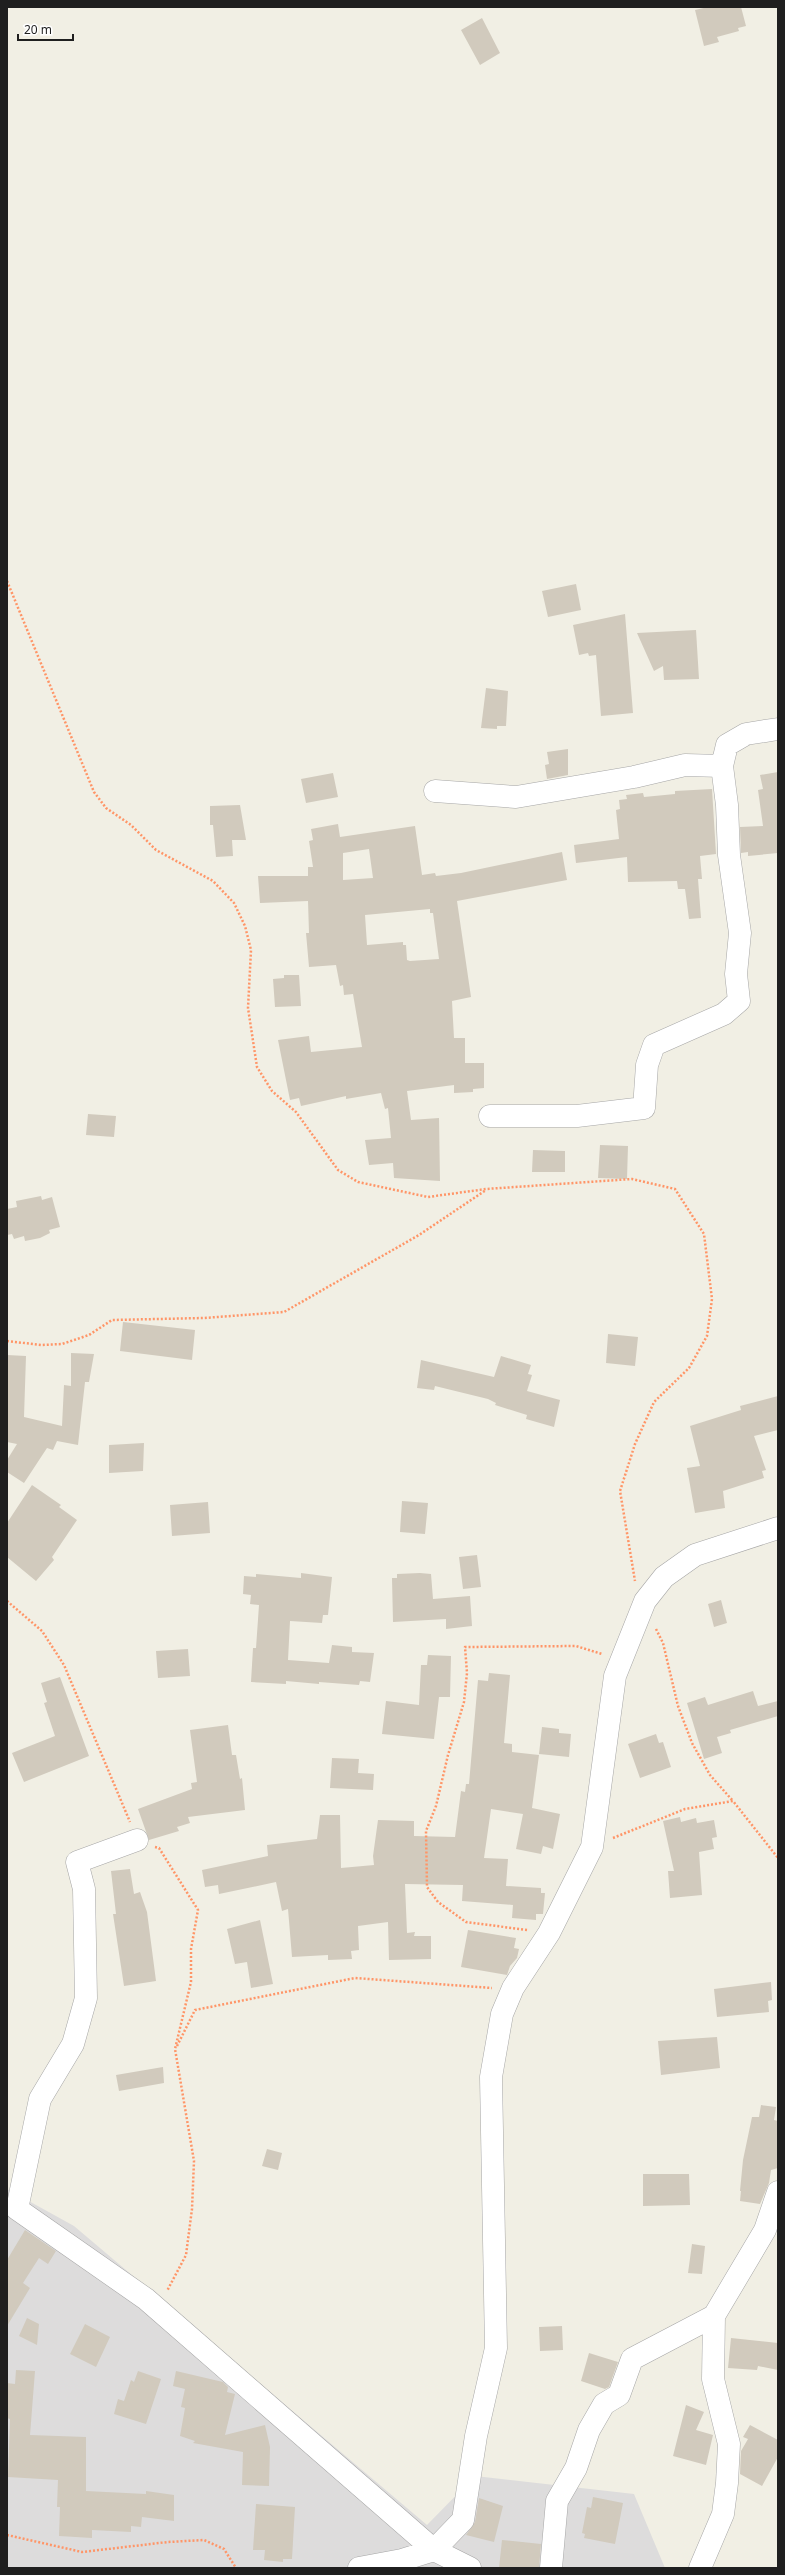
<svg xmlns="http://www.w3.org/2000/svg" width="785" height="2575" font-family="'Noto Sans',sans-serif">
<rect width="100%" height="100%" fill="#f1efe4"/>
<path fill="#dddcdc" d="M7 2189 74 2226 427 2525 475 2476 634 2494 665 2568H7Z"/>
<path fill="#d1cabd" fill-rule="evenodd" d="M708 7H741L746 26 738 28 739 31 717 37 719 42 704 46 695 10Z
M482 18 500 53 480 65 461 30Z
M576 584 581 610 548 617 542 591Z
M625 614 633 713 601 716 596 655 589 656 588 653 579 655 573 625Z
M696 630 699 679 664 680 663 666 654 671 637 633Z
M486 688 508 691 506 726H497V729L481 728Z
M568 749V775L547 779 545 765 549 764 547 752Z
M778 772V853L748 856V852L741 853 740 827 763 826 758 790 763 789 760 775Z
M333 773 338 797 306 803 301 779Z
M712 789 716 854 700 856 702 879H698L701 918 689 919 685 889H678L677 881 628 882 627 857 576 863 574 845 619 839 616 810 620 809 619 800 627 799 626 795 643 793 644 797 675 794V791Z
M240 805 246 840H232L233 856 216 857 213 825H210V806Z
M338 824 340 837 415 826 422 875 435 873 436 876 461 873 562 852 567 880 457 901 471 997 452 1001 454 1038H465V1063H484V1088L473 1089V1092L454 1093V1085L407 1091 411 1120 439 1118 440 1181 394 1178 393 1163 369 1165 365 1140 391 1138 388 1108 385 1109 381 1093 346 1099V1096L301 1106 299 1098 290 1100 278 1040 309 1036 311 1052 362 1047 353 994 344 995 343 985 340 986 336 965 309 967 306 933H309L308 901 260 903 258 876H308V867H313L309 841 313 840 311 829ZM369 849 373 878 343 880V853ZM430 909V913H433L439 959 410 961 407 960 406 945H403V942L367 945 365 915Z
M284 975H299L301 1006 275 1007 273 979 284 978Z
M88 1114 116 1116 114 1137 86 1135Z
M600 1145 628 1146 627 1179 598 1178Z
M533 1150 565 1151V1172H532Z
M41 1196 42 1200 52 1197 60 1227 49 1230 50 1233 40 1238 25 1241 24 1236 14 1239 12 1234 7 1235V1209L17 1207 16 1201Z
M123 1322 195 1330 192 1360 120 1351Z
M608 1334 638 1337 635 1366 606 1363Z
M71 1353 94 1354 89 1382H85L78 1445 57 1441 53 1450 47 1448 24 1483 7 1472V1460L17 1444 7 1442V1355L26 1356 24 1417 62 1426 64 1385 71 1386Z
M501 1356 531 1365 528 1374 532 1375 527 1391 560 1400 554 1427 526 1419 527 1415 495 1405 496 1403 488 1399 435 1386 434 1390 417 1388 421 1360 494 1377Z
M778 1396V1430L754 1436 766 1470 762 1471 764 1478 723 1491 725 1508 695 1513 687 1468 700 1466 690 1426 741 1410 740 1406Z
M144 1443 143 1471 109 1473V1445Z
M32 1485 61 1505 59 1507 77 1520 52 1557 54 1560 36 1581 7 1557V1523Z
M402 1501 428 1503 425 1534 400 1532Z
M208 1502 210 1533 172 1536 170 1505Z
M477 1555 481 1587 463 1589 459 1557Z
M301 1573 332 1577 328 1615H323L322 1623 290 1621 288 1660 329 1663 332 1645 352 1647V1652L374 1653 370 1682 360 1681 359 1685 319 1682V1684L286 1681V1684L251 1682 253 1648H256L259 1605 250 1604 251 1595 243 1594 244 1576 256 1577V1574L301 1578Z
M420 1573 431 1574 433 1599 470 1596 472 1626 446 1629V1619L393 1622 392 1578H397V1574Z
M721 1600 727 1623 714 1627 708 1604Z
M188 1649 190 1676 158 1678 156 1651Z
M428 1655 451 1656 450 1697H439L434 1739 382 1734 386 1701 419 1705 421 1665H427Z
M489 1673 510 1675 504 1743 512 1744V1752L539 1755 532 1808 560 1814 553 1849 543 1846 541 1854 516 1849 523 1814 491 1809 484 1858 508 1859 506 1886 541 1888V1893H545L543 1914H536V1920L512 1918 513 1905 462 1901 463 1885 405 1884 407 1933 415 1932 414 1936H431V1959L389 1960 388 1922 358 1926 359 1950 351 1951 352 1959 328 1960V1955L292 1957 288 1909 282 1911 276 1882 219 1894 218 1885 205 1887 202 1870 268 1856 267 1845 317 1839 320 1815H340L341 1868 374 1865 373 1856 378 1820 414 1821V1836L455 1837 461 1791 465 1792 466 1784H469L478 1680 488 1681Z
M60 1677 89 1756 24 1782 12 1753 55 1736 44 1703 47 1702 41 1683Z
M753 1691 758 1706 778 1701V1716L730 1730 731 1733 717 1737 722 1753 704 1759 687 1703 705 1697 708 1705Z
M228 1725 232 1755H236L240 1779 242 1778 245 1810 188 1817 190 1823 177 1827 179 1831 149 1840 138 1809 192 1789 191 1783 197 1782 190 1730Z
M542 1727 559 1729V1733L571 1734 569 1757 539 1754Z
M656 1734 659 1743 663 1742 671 1767 640 1778 628 1744Z
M332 1758 359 1759 358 1773 374 1774 373 1790 330 1788Z
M680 1817 681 1822 696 1818 697 1823 714 1820 717 1837 712 1838 714 1849 699 1852 702 1895 670 1898 668 1871H674L663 1821Z
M130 1869 134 1894 140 1892 147 1912 156 1981 124 1986 113 1914H116L111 1871Z
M260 1920 273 1984 251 1988 247 1962 235 1964 227 1929Z
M468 1930 516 1938 514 1948 519 1949 517 1958 510 1966 507 1975 461 1967Z
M771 1982 772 2000 768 2001 769 2012 717 2017 714 1989Z
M717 2037 720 2068 661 2075 658 2041Z
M163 2067 164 2083 119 2091 116 2075Z
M761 2105 776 2107 774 2120 778 2121V2168L771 2170 769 2183 760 2204 740 2201 741 2191H740L743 2160 752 2117H759Z
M267 2149 282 2153 278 2170 262 2166Z
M643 2174H689L690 2205 643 2206Z
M25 2230 56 2251 48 2264 39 2258 23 2283 30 2288 7 2326V2260Z
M692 2244 705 2246 702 2274 688 2273Z
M27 2318 39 2324 37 2345 19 2336Z
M85 2324 110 2337 96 2367 70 2354Z
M562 2326 563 2350 540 2351 539 2327Z
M731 2338 778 2343V2370L758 2366 757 2370 728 2368Z
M589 2353 618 2362 609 2387 605 2389 581 2381Z
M16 2370 35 2371 30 2435 86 2437V2491L146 2494V2491L174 2495V2521L142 2517 141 2527 131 2526V2532L92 2530V2538L59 2536 60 2507H57L58 2480 8 2477 10 2419 7 2418V2383L15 2384Z
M138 2371 161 2379 146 2424 114 2414 118 2399 124 2401 131 2380 134 2382Z
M176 2371 223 2382 228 2387 227 2392 235 2394 225 2435 265 2425 270 2447 269 2486 242 2485 243 2452 193 2443 195 2441 180 2436 185 2408 181 2407 185 2389 173 2386Z
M686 2405 704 2412 696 2430 713 2435 706 2465 673 2456Z
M750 2425 778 2440V2457L762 2486 740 2474 741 2451 748 2439 743 2437Z
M593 2497 623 2503 615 2544 584 2538 585 2534 582 2533 587 2507 591 2508Z
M479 2498 503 2506 494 2542 466 2535 475 2522Z
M256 2504 295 2507 292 2559H283V2562L264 2560 265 2550H253Z
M502 2540 541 2544 539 2568H499Z"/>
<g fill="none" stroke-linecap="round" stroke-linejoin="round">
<g stroke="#a6a6a6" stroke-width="23">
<path id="minor" d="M435 791 516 797 634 777 685 765 722 766
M490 1116H577L644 1108 647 1065 654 1045 724 1014 739 1001 736 974 740 933 729 855 727 805 722 766 727 745 746 734 778 729
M137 1840 77 1862 84 1889 86 1998 73 2044 40 2099 17 2209 146 2299 434 2550 470 2568
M359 2568 402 2560 434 2550 463 2520 476 2436 496 2348 491 2077 502 2014 513 1988 549 1933 592 1847 615 1676 645 1601 664 1577 695 1555 778 1528
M551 2568 557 2501 576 2468 589 2430 604 2404 619 2395 632 2359 714 2316
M700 2568 723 2514 727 2483 729 2444 713 2379 714 2316 765 2230 778 2192"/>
</g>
<path stroke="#ff9567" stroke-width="2.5" stroke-dasharray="2 2" stroke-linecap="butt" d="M7 581 94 792 106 808 131 825 156 850 213 881 234 903 245 926 251 950 248 1008 257 1067 272 1091 296 1112 338 1170 358 1182 428 1197 486 1189 632 1179 675 1189 704 1234 712 1299 707 1336 689 1368 654 1402 635 1444 620 1491 635 1581
M7 1341 41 1345 62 1344 89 1335 112 1320 204 1318 284 1312 419 1235 486 1190
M7 1601 42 1631 64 1665 130 1822
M656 1629 663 1643 678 1706 692 1743 710 1775 733 1801
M613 1838 685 1809 733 1801 778 1858
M155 1847 159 1848 198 1910 191 1949V1982L175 2049 194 2161 192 2209 186 2255 167 2291
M527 1930 466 1922 438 1902 427 1887 426 1831 436 1806 448 1755 464 1702 467 1673 465 1647 576 1646 602 1654
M177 2046 195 2010 355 1978 492 1988
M7 2535 82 2552 168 2542 204 2540 224 2549 236 2568"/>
<use href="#minor" stroke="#fff" stroke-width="22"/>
</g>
<rect width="785" height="2575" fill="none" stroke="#1f1f1f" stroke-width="16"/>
<path d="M18 34v6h55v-6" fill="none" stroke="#1f1f1f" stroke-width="2"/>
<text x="24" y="34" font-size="12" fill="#1f1f1f" stroke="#ffffff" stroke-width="3" paint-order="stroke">20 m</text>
</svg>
